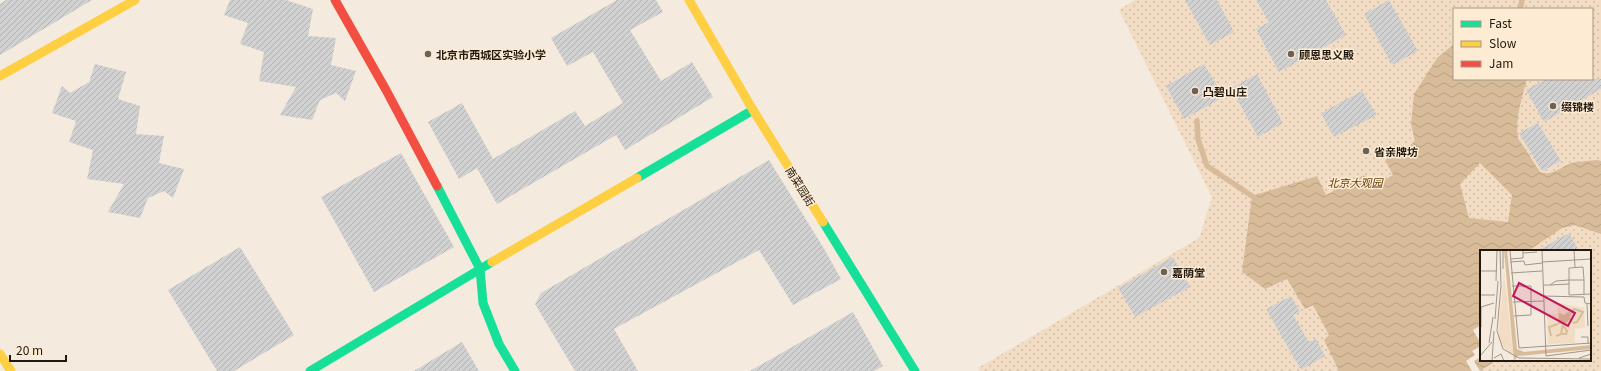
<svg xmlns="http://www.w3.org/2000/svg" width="1601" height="371" font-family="Georgia,'Noto Sans SC',serif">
<defs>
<pattern id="park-dots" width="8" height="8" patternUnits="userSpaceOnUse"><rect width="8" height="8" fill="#f2ddc4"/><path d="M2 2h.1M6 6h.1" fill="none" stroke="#cfbda7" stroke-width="1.8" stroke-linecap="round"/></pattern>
<pattern id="water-waves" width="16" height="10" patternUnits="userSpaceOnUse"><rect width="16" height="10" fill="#d8bc99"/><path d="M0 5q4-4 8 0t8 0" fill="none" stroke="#b9a183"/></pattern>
<pattern id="building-hatch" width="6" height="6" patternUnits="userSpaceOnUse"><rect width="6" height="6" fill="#d2d1d1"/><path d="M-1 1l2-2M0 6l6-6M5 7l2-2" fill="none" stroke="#b4b3b2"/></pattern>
</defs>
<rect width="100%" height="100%" fill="#f4eadd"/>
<path fill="url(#park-dots)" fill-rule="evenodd" d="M1135 0H1601V371H980L978 368 1199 238 1212 197 1119 10ZM1454 9H1592V79H1454ZM1481 251H1590V360H1481Z"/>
<path fill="url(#water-waves)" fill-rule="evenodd" d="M1454 44V79H1527C1522 97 1515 119 1518 138L1540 172C1552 177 1562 166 1572 163 1581 161 1590 161 1598 160L1601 161V234L1575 225 1562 228 1528 251H1481V360H1497L1480 371H1339L1324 340 1329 335 1313 305 1305 309 1287 279 1265 289 1242 272 1252 196 1317 176 1326 195 1364 175 1372 188 1393 175 1385 160 1415 142 1411 124 1414 94 1437 58ZM1480 163 1512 195 1508 222 1469 218 1460 184Z"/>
<path fill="#f4eadd" d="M1481 325V344L1473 330Z
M1481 346V357L1474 361 1480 371H1472L1466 361 1475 355 1472 351Z"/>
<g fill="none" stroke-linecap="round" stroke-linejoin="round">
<path stroke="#d8bc99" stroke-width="5.5" d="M1520 9 1522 0
M1197 121 1198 139 1207 166 1252 196"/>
</g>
<path fill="url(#building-hatch)" d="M6 0H92L0 55V4Z
M230 0H286L313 9 308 36 336 38 331 65 356 71 345 101 336 93 320 100 312 120 280 115 296 87 259 81 264 52 240 44 248 23 224 15Z
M617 0H656L663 12 630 30 661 81 692 62 713 97 625 150 616 135 497 204 477 168 459 179 428 122 462 103 493 159 575 111 585 126 623 103 593 52 567 66 551 38Z
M1185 0H1217L1234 32 1210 45Z
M1256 0H1326L1346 35 1279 72 1256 29 1269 22Z
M1389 0 1418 51 1392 65 1364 14Z
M95 64 126 72 118 99 140 106 136 134 164 136 159 163 184 169 173 198 164 191 148 198 140 218 108 212 124 184 87 179 93 150 69 142 76 121 52 113 62 86 70 93 89 82Z
M1204 64 1224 97 1184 119 1166 86Z
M1257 74 1283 123 1258 137 1231 88Z
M1546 79H1601V89L1544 122 1526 90Z
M1362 91 1377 115 1334 137 1321 113Z
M1538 123 1561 161 1542 171 1519 133Z
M401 153 454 247 374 292 321 197Z
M769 160 823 247 841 279 793 305 759 250 614 329 638 371H575L535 304 541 293Z
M1569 233 1579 251H1537Z
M240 247 294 335 234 371H217L168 290Z
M1173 257 1190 287 1135 317 1118 288Z
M1291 296 1300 312 1293 315 1309 342 1316 339 1325 356 1301 370 1266 309Z
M853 312 883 366 874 371H750Z
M462 342 479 371H414Z"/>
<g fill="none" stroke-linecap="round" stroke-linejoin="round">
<path stroke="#16e098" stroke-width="9" d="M637 178 753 110
M437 186 480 269 483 303 499 344 515 371
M823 222 915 371
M310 371 492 262"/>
<path stroke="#ffcf43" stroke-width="9" d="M689 0 753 110 823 222
M0 76 135 0
M492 262 637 178
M0 354 11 371"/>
<path stroke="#f24e42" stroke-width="9" d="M335 0 386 90 437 186"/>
</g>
<g fill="#6b6256" stroke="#fdebd4" stroke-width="1.5">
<circle cx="428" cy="54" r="4"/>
<circle cx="1291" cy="54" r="4"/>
<circle cx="1195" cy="91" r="4"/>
<circle cx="1553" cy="106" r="4"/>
<circle cx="1366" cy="151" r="4"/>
<circle cx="1164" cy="272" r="4"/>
</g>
<g text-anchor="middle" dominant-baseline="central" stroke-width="3" stroke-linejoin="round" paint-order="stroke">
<g font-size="11" font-weight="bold" fill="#21180e" stroke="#fdebd4" text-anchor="start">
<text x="436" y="54">北京市西城区实验小学</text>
<text x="1299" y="54">顾恩思义殿</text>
<text x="1203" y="91">凸碧山庄</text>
<text x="1561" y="106">缀锦楼</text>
<text x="1374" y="151">省亲牌坊</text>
<text x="1172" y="272">嘉荫堂</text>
</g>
<g font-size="11" font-style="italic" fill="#644208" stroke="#fdebd4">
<text x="1355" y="182">北京大观园</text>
</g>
<g font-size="11" fill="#21180e" stroke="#fdebd4">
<text transform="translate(801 186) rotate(58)">南菜园街</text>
</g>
</g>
<g transform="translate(1480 250)">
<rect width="111" height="111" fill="#f4eadd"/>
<path d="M24 21 33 103 30 105 18 89ZM79 53 104 58 105 78 95 79V93L68 94 67 64H77Z" fill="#f2ddc4"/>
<path d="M24 0H27L37 99 44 102 111 95V99L38 106 34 111ZM88 62 91 63 90 68 93 73 89 70 86 73 78 74 79 63 84 65Z" fill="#d8bc99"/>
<path fill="none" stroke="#d8bc99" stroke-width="2" d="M91 63 94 59 103 62 97 72 93 73M82 84H86L87 81 83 75M71 86 69 77 78 74M76 86 81 84 83 74"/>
<path fill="none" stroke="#a0968a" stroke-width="1" d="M20 0 21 36 17 81 23 99 39 108 111 109M23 0V19M30 0 39 98 111 93M62 0 66 106M94 0 95 17M43 3 57 2M30 9 43 8V0M30 12 44 11 45 15 62 13M62 12 111 9M0 21H17M31 23 62 21M104 30V44M16 31 17 0M89 34V45L111 44M63 35H70L76 31 89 30H104L103 17 89 18V34L70 35M32 36H51V65L34 66M0 45H15M63 46 104 47 105 53 111 54M33 52 64 51M107 54 108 76M15 69 18 31M1 77V57L14 53M101 87H108V94M9 93 13 67M0 106 12 92M66 106 111 100M14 108 21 104 24 111M99 108 111 104M12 111 14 81"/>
<path fill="#c2185b" fill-opacity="0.15" stroke="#c2185b" stroke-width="2" d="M39 33 95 63 88 76 33 46Z"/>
<rect width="111" height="111" fill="none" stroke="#21180e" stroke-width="2"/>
</g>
<rect x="1453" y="8" width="140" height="72" fill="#fdebd4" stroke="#a59785"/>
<rect x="1461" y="21" width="20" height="6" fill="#16e098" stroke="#a59785"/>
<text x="1489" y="28" font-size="12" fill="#21180e">Fast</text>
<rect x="1461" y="41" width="20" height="6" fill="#ffcf43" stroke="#a59785"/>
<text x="1489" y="48" font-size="12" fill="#21180e">Slow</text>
<rect x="1461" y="61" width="20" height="6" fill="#f24e42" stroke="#a59785"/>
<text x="1489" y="68" font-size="12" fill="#21180e">Jam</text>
<path d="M10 355v6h56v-6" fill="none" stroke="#21180e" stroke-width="2"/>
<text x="16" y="355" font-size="12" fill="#21180e" stroke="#fdebd4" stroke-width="3" paint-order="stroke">20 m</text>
</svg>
